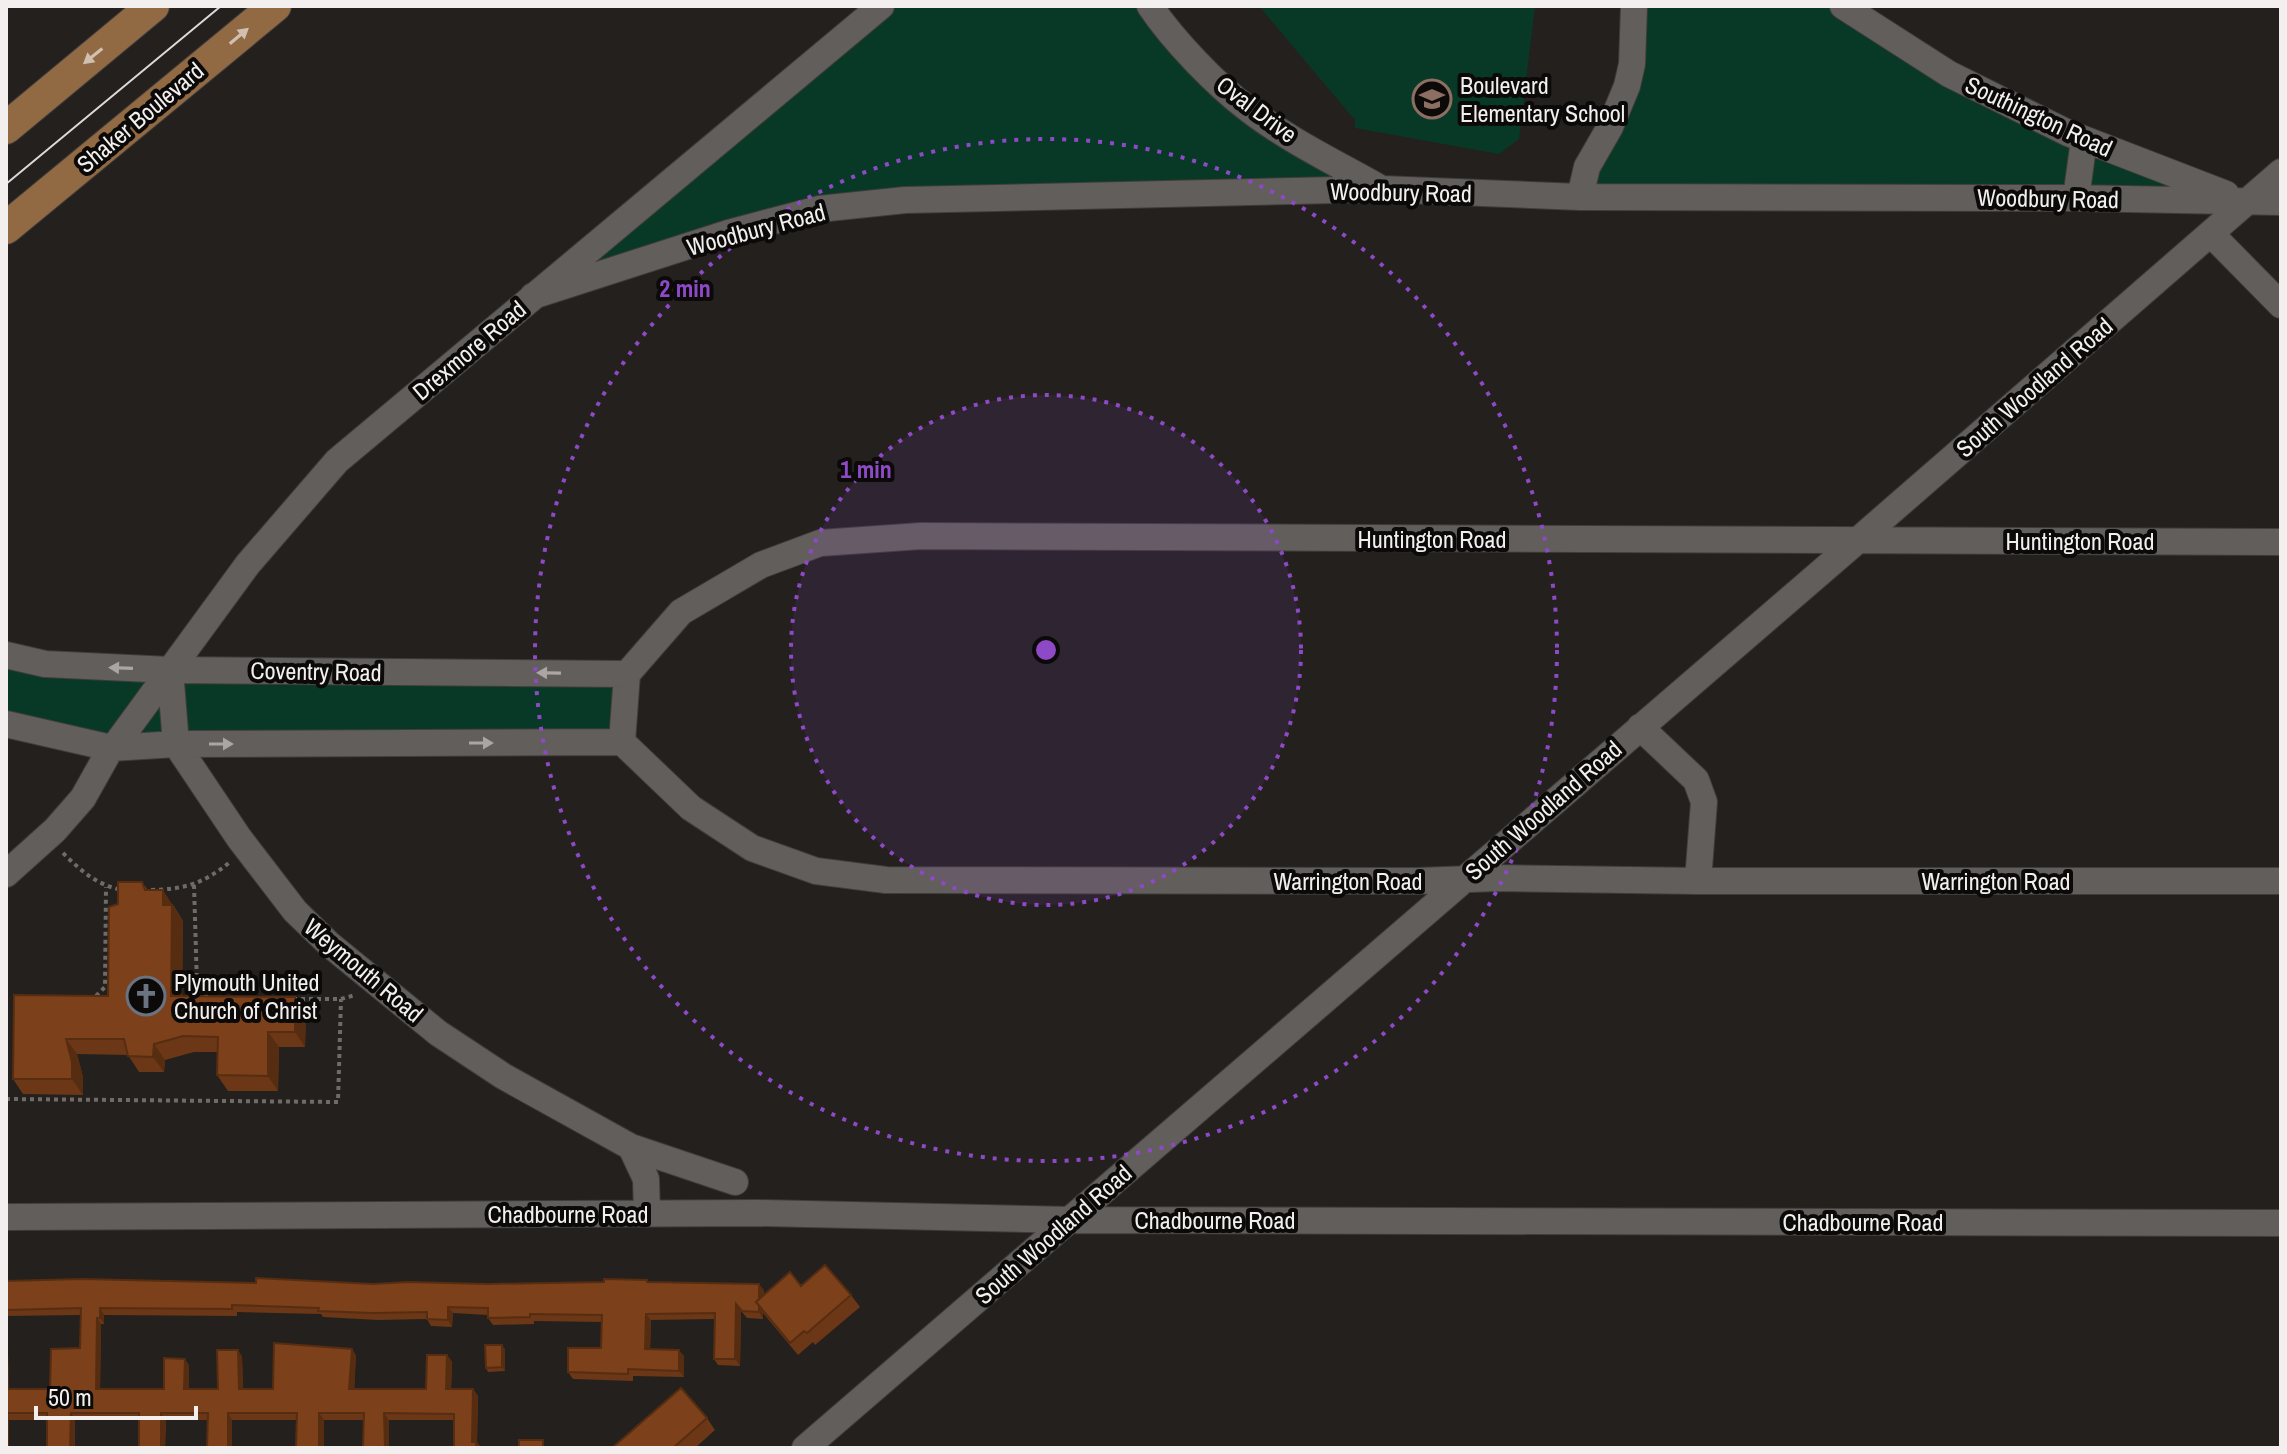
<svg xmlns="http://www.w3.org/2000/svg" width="2287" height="1454" font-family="'Archivo Narrow',sans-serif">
<rect width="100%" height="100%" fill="#23201e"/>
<path fill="#083927" d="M881 6H1150L1191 55 1382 189 905 200 533 296Z
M1259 6H1535L1519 139 1499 154 1355 128V117L1353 118Z
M1634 6H1843L1949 74 2247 202 1580 197 1610 127Z
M6 655 627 674 622 742 176 744 6 723Z"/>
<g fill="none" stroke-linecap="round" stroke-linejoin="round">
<g stroke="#3f3c3b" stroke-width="28">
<path id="minor" d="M1150 6C1173 40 1215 84 1248 109 1288 140 1336 163 1380 188
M1843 6 1949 74 2068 133 2226 194
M1580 197 1587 167 1610 127 1627 86 1632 64 1634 6
M2076 198 2084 140
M2211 234 2281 305
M533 296 728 233 819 209 905 200 1382 189 1580 197 2076 198 2281 202
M6 655 45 664 170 670 627 674
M170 670 176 744 239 838 295 911 329 944 438 1033 503 1076 631 1147 735 1182
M627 674 622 742 691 808 752 848 816 871 886 880 1417 881 1498 878 1698 881H2281
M627 674 681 612 761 565 820 543 921 536 2281 542
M6 724 111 748 176 744 622 742
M1640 727 1696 780 1704 802 1698 881
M114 747 248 564 337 461 881 6
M6 874 55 830 83 798 111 748
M631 1147 646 1179 647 1214
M6 1217 757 1213 1070 1220 2281 1223
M805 1448 1857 541 2281 172"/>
</g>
<g stroke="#3f3c3b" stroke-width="34">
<path id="major" d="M6 128 153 6
M6 228 275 6"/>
</g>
<path stroke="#6e6b69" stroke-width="4" stroke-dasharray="4 4" stroke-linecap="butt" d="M63 853C81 871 97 885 122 890
M194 885 197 986 208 998
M151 890C185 889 203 884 230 862
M96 996 105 987 106 887
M293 999H341L355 995
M6 1099 338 1102 341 999"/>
<use href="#minor" stroke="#625e5c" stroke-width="26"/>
<use href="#major" stroke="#916942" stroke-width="32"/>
<path stroke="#dcd9d8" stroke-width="2" d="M6 184 221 6"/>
</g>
<path fill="#6b3716" d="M142 882 148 890 174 906 183 921 182 996 306 1012 305 1047H279L278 1091H228L217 1075V1052H194L165 1060 164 1072H139L128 1055 77 1054 83 1077V1095L23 1094 13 1079 108 996 118 904Z
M6 1281 373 1284 648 1282 764 1290V1295L801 1286 851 1295 860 1307 815 1345 813 1342 798 1355 763 1313V1319L747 1318 741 1311 740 1366 718 1365 714 1359V1319L651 1320 650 1349 684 1356V1377L633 1376V1381L573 1379 568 1372 601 1348 602 1322 534 1321V1324L493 1325 488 1318V1315L453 1313 452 1327 431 1326 427 1319 378 1320 323 1317 321 1314 237 1312V1316L104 1315V1324H101L100 1389H164L189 1365V1389H218L242 1356 243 1389H273L356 1355 354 1389H426L447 1355 452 1362 451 1389H473L478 1396 477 1442 481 1448H454V1420H389V1448H363V1420H324V1448H296L297 1420H232V1448H207V1420H166L165 1448H139V1420H75V1448H47V1420H9L6 1448V1349L8 1353 9 1389H50L80 1348 81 1315 6 1316Z
M505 1349V1371L488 1372 486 1368Z
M707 1418 715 1430 695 1448H612Z"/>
<path fill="#572d12" d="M163 890 183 921 182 1011 171 996 163 905Z
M295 997 306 1012 305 1047 295 1032Z
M268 1032 279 1047 278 1091 268 1076Z
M66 1039 77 1054 83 1077V1095L72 1079Z
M154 1044 165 1060 164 1072 153 1057Z
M759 1284 764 1290 763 1311 759 1306Z
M736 1304 741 1311 740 1366 735 1359Z
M448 1307 453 1313 452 1327 448 1320Z
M759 1307 763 1313V1319L759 1312Z
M100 1308 104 1315V1324L100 1318Z
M646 1314 651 1320 650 1356 645 1349Z
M97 1318 101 1324 100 1396 96 1389Z
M502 1345 505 1349V1371L502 1367Z
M6 1349 8 1353 9 1396 6 1391Z
M352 1349 356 1355 354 1396 349 1389Z
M238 1350 242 1356 243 1396 239 1389Z
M679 1350 684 1356V1377L679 1371Z
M447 1355 452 1362 451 1396 446 1389Z
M185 1359 189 1365V1396L184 1389Z
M473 1389 478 1396 477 1442 481 1448H476L472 1442Z
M71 1413 75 1420V1448H70Z
M161 1413 166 1420 165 1448H161Z
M228 1413 232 1420V1448H228Z
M319 1413 324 1420V1448H319Z
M384 1413 389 1420V1448H385Z
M6 1415 9 1420V1448H6Z"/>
<path fill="#7c401a" stroke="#572d12" stroke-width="2" d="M118 882H142L145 890H163V905H172L171 996 295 997V1032H268V1076L217 1075 218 1037 183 1036 154 1044 153 1057 128 1056 124 1039H66L72 1062V1079H13L14 995 108 996 109 907 118 904Z
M825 1265 851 1295 807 1333 804 1331 790 1343 756 1302 790 1272 801 1286Z
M256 1278 373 1284 408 1282 488 1284 604 1282V1279L647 1280V1282L759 1284V1299L756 1302 759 1306V1312L742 1311 736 1304 735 1359H714L715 1313 646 1314 645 1349 679 1350V1371L628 1369V1374L568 1372V1348H601L602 1315 530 1314V1317L488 1318V1308L448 1307V1320L427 1319V1312L373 1313 318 1311 319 1308 232 1305V1309L100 1308V1318H97L96 1389H164V1358L185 1359 184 1389H218L217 1350H238L239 1389H273L274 1343 352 1349 349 1389H426L427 1355H447L446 1389H473L472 1442H476V1448H454V1414L384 1413 385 1448H363L364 1413H319V1448H296L297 1413H228V1448H207L208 1413H161V1448H139V1413H71L70 1448H47V1413H6V1389H50L51 1349 80 1348 81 1308 6 1310V1281L82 1279 256 1283Z
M485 1345H502V1367L486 1368Z
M681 1388 707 1418 673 1448H612Z
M519 1440H543V1448H519Z"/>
<defs><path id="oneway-solid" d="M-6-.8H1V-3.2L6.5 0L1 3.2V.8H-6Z" transform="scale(2)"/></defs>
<g fill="#d0c0b2">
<use href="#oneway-solid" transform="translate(239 36) rotate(-40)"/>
<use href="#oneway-solid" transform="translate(93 56) rotate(141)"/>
</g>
<g fill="#aaa6a5">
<use href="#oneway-solid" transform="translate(121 668) rotate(-178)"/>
<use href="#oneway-solid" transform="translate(549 673) rotate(-179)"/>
<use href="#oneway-solid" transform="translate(481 743)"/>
<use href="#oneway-solid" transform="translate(221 744)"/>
</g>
<circle cx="1046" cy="650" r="255" fill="#8d49c6" fill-opacity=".12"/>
<g fill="none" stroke="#8d49c6" stroke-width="4" stroke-dasharray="4 8">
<circle cx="1046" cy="650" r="255"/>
<circle cx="1046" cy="650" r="511"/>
</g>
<defs>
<g id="school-ring" transform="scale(2)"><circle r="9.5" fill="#0b0a09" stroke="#8d6e63" stroke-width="1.5"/><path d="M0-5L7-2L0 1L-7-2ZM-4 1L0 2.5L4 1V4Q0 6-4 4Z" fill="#8d6e63"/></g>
<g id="church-ring" transform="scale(2)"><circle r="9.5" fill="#0b0a09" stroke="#6b7280" stroke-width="1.5"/><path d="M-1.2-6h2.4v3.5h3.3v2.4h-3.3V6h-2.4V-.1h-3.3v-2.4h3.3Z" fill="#6b7280"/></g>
</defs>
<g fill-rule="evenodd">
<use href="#school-ring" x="1432" y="99"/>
<use href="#church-ring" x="146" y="996"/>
</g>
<g text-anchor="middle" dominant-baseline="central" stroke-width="8" stroke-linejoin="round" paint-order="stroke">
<g font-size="24" fill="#f2efee" stroke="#0b0a09" text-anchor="start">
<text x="1460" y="85">Boulevard<tspan x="1460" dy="28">Elementary School</tspan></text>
<text x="174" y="982">Plymouth United<tspan x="174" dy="28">Church of Christ</tspan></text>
</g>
<g font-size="24" fill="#f2efee" stroke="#0b0a09">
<text transform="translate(1257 109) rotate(37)">Oval Drive</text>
<text transform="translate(2039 116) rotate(25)">Southington Road</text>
<text transform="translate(140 117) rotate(-40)">Shaker Boulevard</text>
<text transform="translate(1401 192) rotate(1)">Woodbury Road</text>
<text transform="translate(2048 198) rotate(1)">Woodbury Road</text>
<text transform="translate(756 229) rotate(-15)">Woodbury Road</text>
<text transform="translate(469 350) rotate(-40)">Drexmore Road</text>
<text transform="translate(2034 387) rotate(-41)">South Woodland Road</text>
<text x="1432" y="539">Huntington Road</text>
<text x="2080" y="541">Huntington Road</text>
<text transform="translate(316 671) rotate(1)">Coventry Road</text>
<text transform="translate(1543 810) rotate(-41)">South Woodland Road</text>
<text x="1348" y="881">Warrington Road</text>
<text x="1996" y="881">Warrington Road</text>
<text transform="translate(364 970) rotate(40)">Weymouth Road</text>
<text x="568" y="1214">Chadbourne Road</text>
<text x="1215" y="1220">Chadbourne Road</text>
<text x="1863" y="1222">Chadbourne Road</text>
<text transform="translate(1053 1234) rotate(-41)">South Woodland Road</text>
</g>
</g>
<circle cx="1046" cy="650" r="12" fill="#8d49c6" stroke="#0b0a09" stroke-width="4"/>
<g font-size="24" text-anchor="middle" font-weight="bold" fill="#8d49c6" stroke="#0b0a09" stroke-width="8" stroke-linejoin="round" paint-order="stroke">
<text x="685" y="297">2 min</text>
<text x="866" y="478">1 min</text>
</g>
<rect width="2287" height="1454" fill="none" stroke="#f2efee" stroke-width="16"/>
<path d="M36 1406v12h160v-12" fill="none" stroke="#f2efee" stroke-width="4"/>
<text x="48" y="1406" font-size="24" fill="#f2efee" stroke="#0b0a09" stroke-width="6" paint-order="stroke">50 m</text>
</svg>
